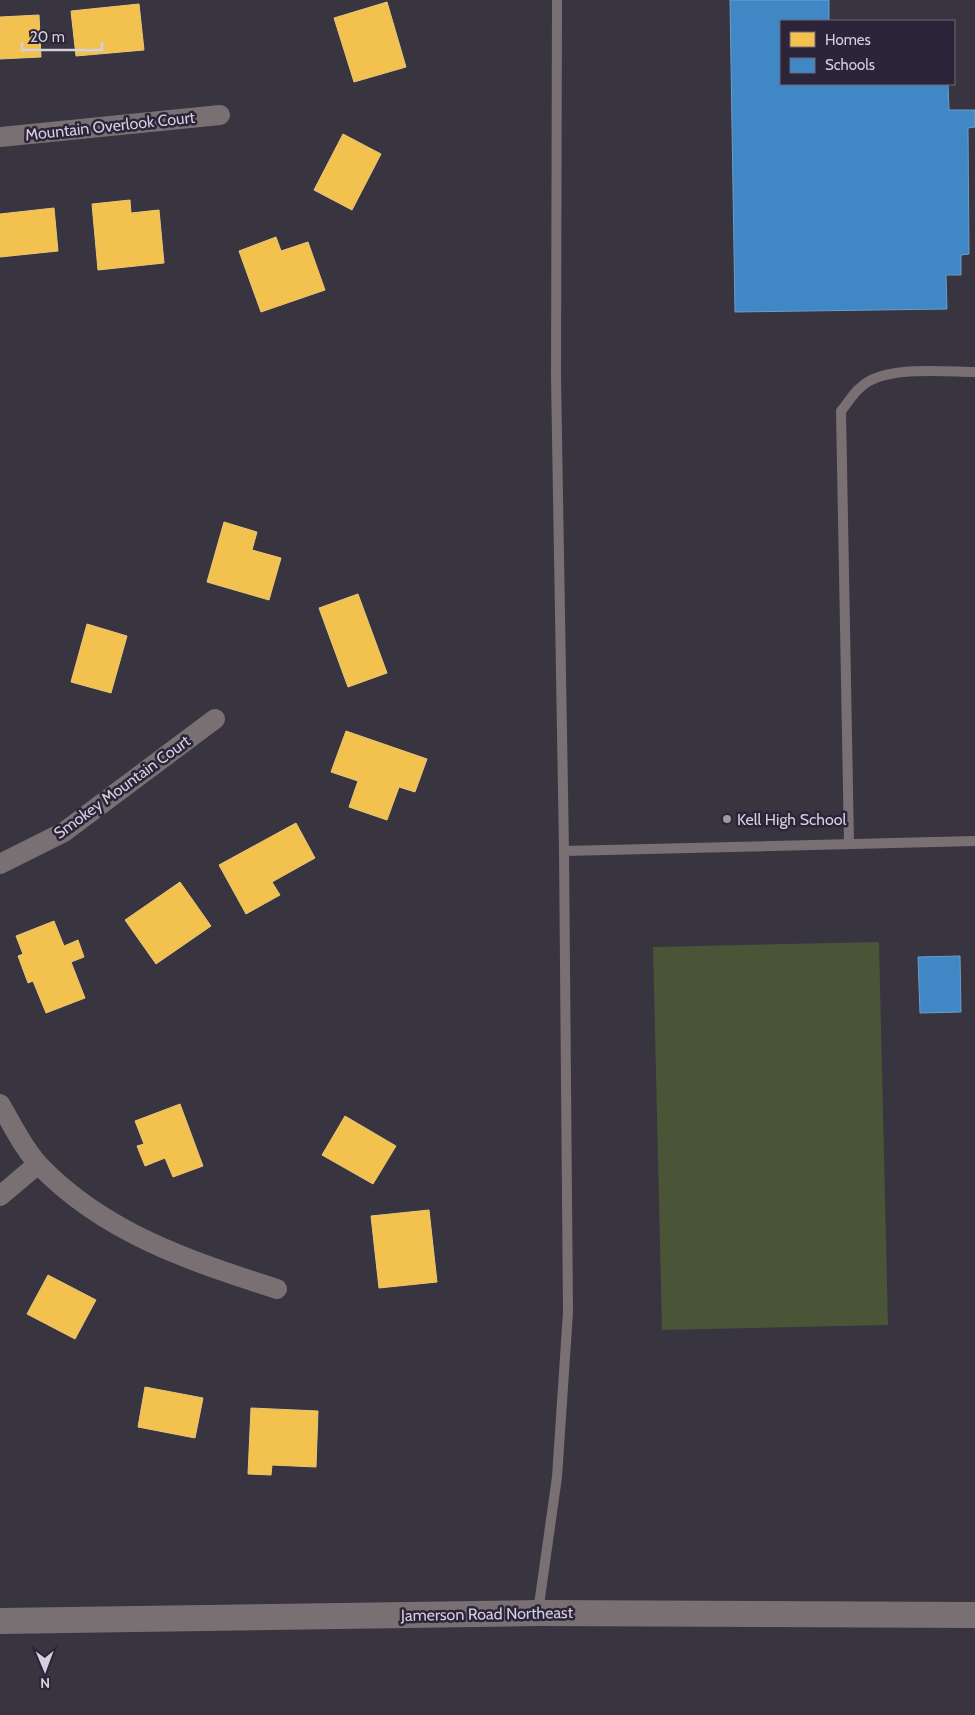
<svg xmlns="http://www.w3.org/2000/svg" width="975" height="1715" font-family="Cabin,sans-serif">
<rect width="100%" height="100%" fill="#383440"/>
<path fill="#495536" d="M879 942 888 1325 662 1330 653 947Z"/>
<path fill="#f2c14e" stroke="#e9c679" d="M387 2 406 67 354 82 334 18Z
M139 4 144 50 76 56 71 11Z
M39 15 41 57 0 59V17Z
M343 134 381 154 352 210 314 190Z
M130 200 131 213 159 210 164 263 98 270 92 204Z
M54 208 58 251 0 257V214Z
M276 237 281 251 308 242 325 290 261 312 239 251Z
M224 522 257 532 252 550 281 558 269 600 207 582Z
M358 594 387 673 348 687 319 608Z
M87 624 127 636 111 693 71 682Z
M346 731 427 759 415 792 399 787 387 820 349 807 358 781 331 772Z
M296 823 315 858 272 882 280 895 246 914 219 865Z
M180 882 211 926 156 964 125 920Z
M54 921 64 946 78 940 84 957 71 962 85 998 46 1013 33 981 28 983 18 956 23 954 16 936Z
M180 1104 203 1166 173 1177 165 1158 145 1166 137 1146 144 1144 135 1121Z
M345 1116 396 1146 373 1184 322 1155Z
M429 1210 437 1282 379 1288 371 1216Z
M48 1275 96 1300 75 1339 27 1314Z
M145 1387 203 1398 195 1438 138 1427Z
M251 1408 318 1411 316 1467 272 1465 271 1475 248 1474Z"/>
<path fill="#3f88c5" stroke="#6c9ecc" d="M730 0H829V21H781V84H948L949 110H975V127L968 128 969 254 961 255V275H946L947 309 735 312Z
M960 956 961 1012 920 1013 918 957Z"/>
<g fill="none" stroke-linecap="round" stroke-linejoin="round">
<path stroke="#787073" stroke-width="10" d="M849 843 841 411C848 403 853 393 861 387 884 365 944 372 975 372
M564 851 975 841
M538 1612 557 1477 568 1312 564 851 556 377 557 0"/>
<path stroke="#787073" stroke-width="20" d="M0 137 220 115
M0 864 64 832 215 719
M0 1104C12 1124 23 1148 39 1165 104 1233 190 1261 277 1289
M0 1196 38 1164"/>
<path stroke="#787073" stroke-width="26" d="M0 1621 538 1613 975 1615"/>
</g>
<circle fill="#9d99a7" stroke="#2c253a" stroke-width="2" cx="727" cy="819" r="5"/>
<g text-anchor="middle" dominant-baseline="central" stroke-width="5" stroke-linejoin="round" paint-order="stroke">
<g font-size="16" fill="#d4d0de" stroke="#2c253a">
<text transform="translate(110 126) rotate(-6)">Mountain Overlook Court</text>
<text transform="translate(122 787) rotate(-36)">Smokey Mountain Court</text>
<text transform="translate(487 1614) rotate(-1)">Jamerson Road Northeast</text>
</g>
<g font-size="16" fill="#d4d0de" stroke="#2c253a" text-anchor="start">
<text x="737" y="819">Kell High School</text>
</g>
</g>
<rect x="780" y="20" width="175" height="65" fill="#2c253a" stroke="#6f697c"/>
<rect x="790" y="32" width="25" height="15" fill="#f2c14e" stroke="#6f697c"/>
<text x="825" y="45" font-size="15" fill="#d4d0de">Homes</text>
<rect x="790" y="58" width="25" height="15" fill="#3f88c5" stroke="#6f697c"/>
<text x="825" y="70" font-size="15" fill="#d4d0de">Schools</text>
<g transform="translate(45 1670) rotate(179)" stroke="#2c253a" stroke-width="4" paint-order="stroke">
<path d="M0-4L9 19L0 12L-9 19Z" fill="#d4d0de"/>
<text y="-8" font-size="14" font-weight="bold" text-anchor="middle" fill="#d4d0de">N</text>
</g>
<path d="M22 42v8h80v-8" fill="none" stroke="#d4d0de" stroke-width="2.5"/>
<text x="30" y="42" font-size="15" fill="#d4d0de" stroke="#2c253a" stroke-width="4" paint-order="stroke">20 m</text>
</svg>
